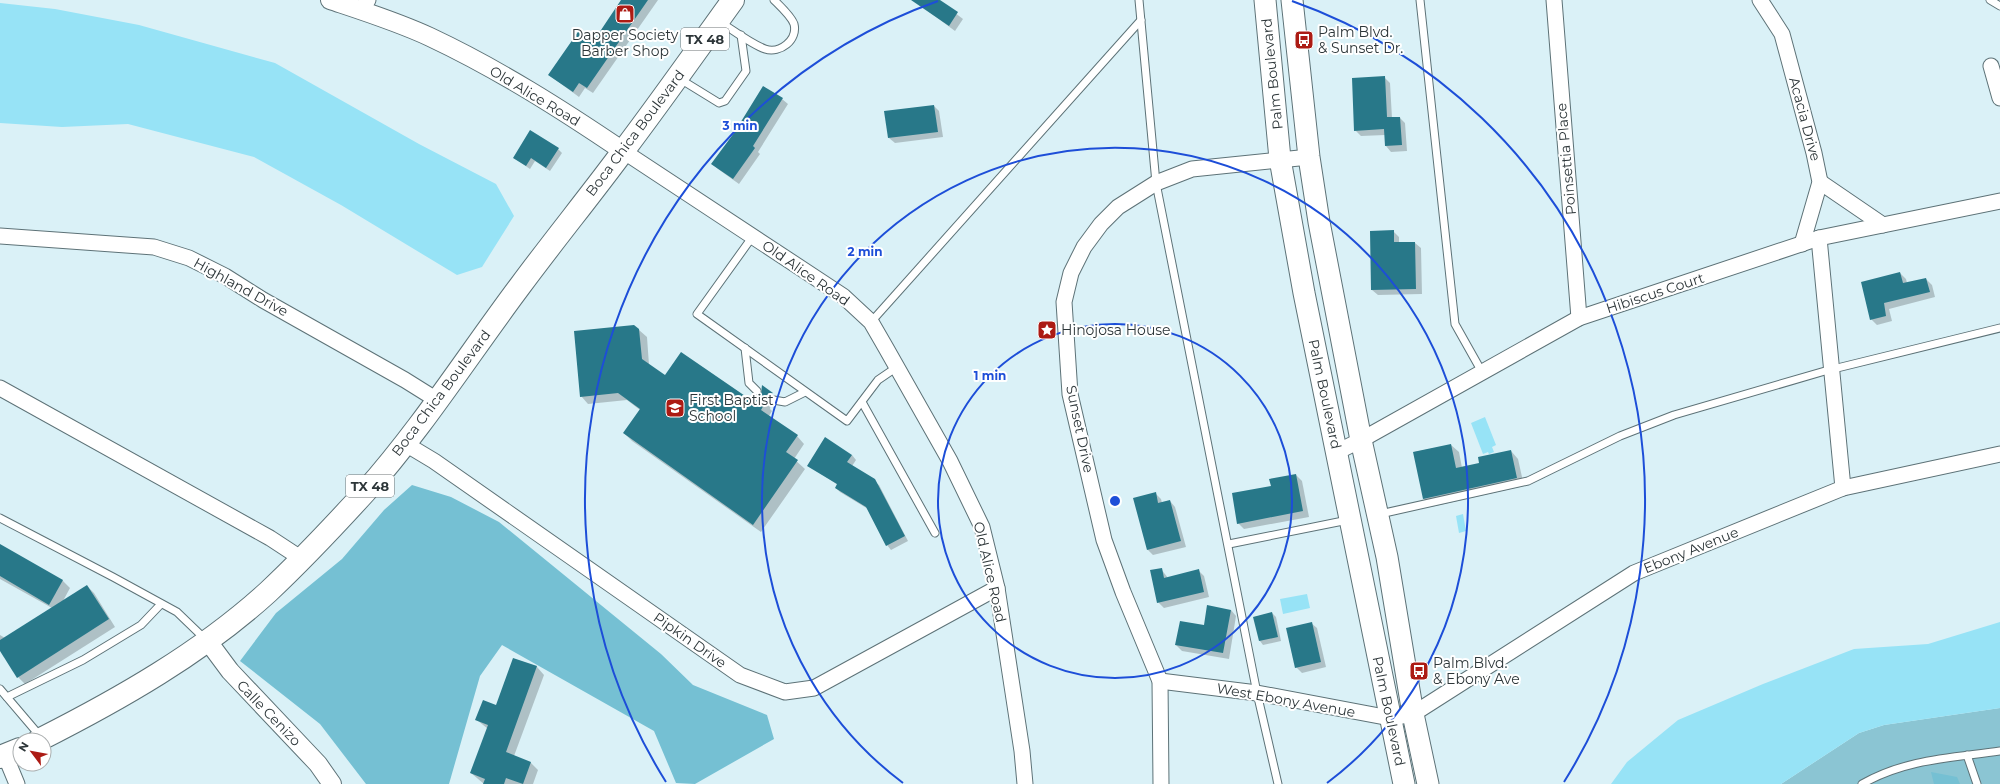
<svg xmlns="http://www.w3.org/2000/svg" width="2000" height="784" font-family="Montserrat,sans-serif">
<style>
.green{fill:#8bc5d3}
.forest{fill:#75c0d3}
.water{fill:#97e3f6}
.shadow{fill:#0003}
.building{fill:#287889}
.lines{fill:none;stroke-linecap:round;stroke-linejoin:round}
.service-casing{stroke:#5d7277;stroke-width:9}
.minor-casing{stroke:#5d7277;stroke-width:17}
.tertiary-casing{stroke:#5d7277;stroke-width:20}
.secondary-casing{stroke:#5d7277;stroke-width:23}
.primary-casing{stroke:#5d7277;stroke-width:24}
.service{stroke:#fff;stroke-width:7}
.minor{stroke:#fff;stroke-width:15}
.tertiary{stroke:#fff;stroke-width:18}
.secondary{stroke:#fff;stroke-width:21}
.primary{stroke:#fff;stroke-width:22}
.ring{fill:none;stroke:#1d4ed8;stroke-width:2}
.labels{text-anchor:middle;stroke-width:4;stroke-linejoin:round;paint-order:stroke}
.shield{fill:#fff;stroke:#6c7274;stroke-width:1}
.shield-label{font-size:13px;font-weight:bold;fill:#2d3639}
.poi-label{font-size:14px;fill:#2d3639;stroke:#fff;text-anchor:start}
.street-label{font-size:14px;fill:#2d3639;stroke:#fff}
.centre{fill:#1d4ed8;stroke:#fff;stroke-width:2}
.ring-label{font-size:12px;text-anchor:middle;font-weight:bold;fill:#1d4ed8;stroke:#fff;stroke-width:4;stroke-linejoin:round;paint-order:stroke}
</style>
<rect width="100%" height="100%" fill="#daf1f7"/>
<!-- green -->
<polygon class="green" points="2000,708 2000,784 1781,784 1859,733 1884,725"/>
<!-- forest -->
<g class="forest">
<polygon points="412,485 451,497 499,522 661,654 693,685 767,715 774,739 695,784 676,783 654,731 502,645 480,676 449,784 366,784 320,724 240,661 276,613 342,559 384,510"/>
<polygon points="1931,772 1957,777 1960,784 1934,784"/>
</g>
<!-- water -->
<g class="water">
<polygon points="0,3 55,9 139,25 275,63 419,144 496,184 514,216 482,267 457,275 341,205 254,157 128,124 62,127 0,123"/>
<polygon points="1485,417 1496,445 1492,447 1494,452 1489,454 1488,452 1483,454 1471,423"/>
<polygon points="1463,514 1466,531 1459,533 1456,516"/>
<polygon points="1307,594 1310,608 1283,614 1280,599"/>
<polygon points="2000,622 2000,708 1884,725 1859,733 1781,784 1611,784 1627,762 1678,720 1763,684 1854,649 1928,644"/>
</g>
<!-- shadow -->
<g class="shadow">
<polygon points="622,0 658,0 593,93 585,88 579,97 549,75 595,40"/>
<polygon points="913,0 938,0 963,19 955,31"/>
<polygon points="1384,77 1390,83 1392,118 1400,118 1405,123 1407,151 1391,152 1386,146 1385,135 1361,136 1355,130"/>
<polygon points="782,99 788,104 758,152 760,154 739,184 718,169 712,164"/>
<polygon points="934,106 939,111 943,137 895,143 889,138"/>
<polygon points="558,149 562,153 550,171 535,161 530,169 514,158"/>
<polygon points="1393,231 1399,237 1399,243 1415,243 1421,248 1422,294 1378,295 1372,290"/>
<polygon points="1900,273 1906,279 1907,283 1926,279 1932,285 1935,297 1889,309 1892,321 1877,325 1871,319"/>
<polygon points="639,330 647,337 649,365 665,376 751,402 762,395 762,387 779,401 771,404 770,409 772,411 769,416 797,436 804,444 794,459 805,469 761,532 632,441 624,433 640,410 627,400 588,404 581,396"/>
<polygon points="1451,445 1459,452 1462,468 1481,464 1511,451 1518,459 1524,486 1431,507 1424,499 1414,452"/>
<polygon points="852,455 856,460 852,466 879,485 908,541 891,550 887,545 868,509 840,492 836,488 838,485 808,465"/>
<polygon points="1296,475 1302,481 1309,517 1244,529 1238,523 1272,487"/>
<polygon points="1155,493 1161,499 1162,503 1170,501 1175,507 1186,547 1153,555 1148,550"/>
<polygon points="0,545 63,581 70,588 63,601 87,586 94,593 115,627 25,684 18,677 0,649 0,635 5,638 52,608 0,579"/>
<polygon points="1161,569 1168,578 1198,570 1204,576 1209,597 1164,608 1158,602"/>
<polygon points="1231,610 1236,616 1229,659 1182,651 1176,645"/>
<polygon points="1272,613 1276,617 1281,641 1263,645 1260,641 1254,617"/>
<polygon points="1311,623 1317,628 1326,667 1302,673 1296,667"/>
<polygon points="514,659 537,667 544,675 514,756 531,763 538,770 533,784 484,784 471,773 488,729 477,720 497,706"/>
</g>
<!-- building -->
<g class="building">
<polygon points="621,0 648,0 587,88 579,83 573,92 548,75 580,29 595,39"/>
<polygon points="911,0 940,0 958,12 949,26"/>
<polygon points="1385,76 1387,117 1400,117 1402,145 1385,146 1384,129 1354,131 1352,78"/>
<polygon points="763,86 783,98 753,146 755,148 733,179 711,164 734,133"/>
<polygon points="934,105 938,132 888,138 884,111"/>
<polygon points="530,130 559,148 546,168 531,158 526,166 513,158"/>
<polygon points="1394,230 1394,242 1415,242 1416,289 1371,290 1370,231"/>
<polygon points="1900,272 1903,283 1926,278 1930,292 1884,303 1886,316 1870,320 1861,282"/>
<polygon points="634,325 639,329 642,359 665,375 681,352 751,400 754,395 761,394 762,385 773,393 764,396 763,400 765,403 761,410 798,435 786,452 798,460 753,525 623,433 640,409 618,393 580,397 574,331"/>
<polygon points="825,437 852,455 847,462 875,479 905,536 886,546 866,507 835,488 837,484 807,466"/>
<polygon points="1451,444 1456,468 1479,463 1478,457 1511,450 1517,478 1423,499 1413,452"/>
<polygon points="1296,474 1303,511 1237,524 1232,493 1271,486 1269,479"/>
<polygon points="1156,492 1158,503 1170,500 1181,541 1147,550 1133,498"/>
<polygon points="0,544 63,580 49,605 0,576"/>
<polygon points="1162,568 1164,578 1199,569 1204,592 1157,603 1150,570"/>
<polygon points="87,585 109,619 17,678 0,651 0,640"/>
<polygon points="1207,605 1231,610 1223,653 1175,645 1180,621 1204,625"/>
<polygon points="1272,612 1278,637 1259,641 1253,617"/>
<polygon points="1312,622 1321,662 1295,668 1286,628"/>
<polygon points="513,658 537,666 506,752 531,762 523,784 506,778 504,784 483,784 485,779 470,773 488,725 475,720 483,700 496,705"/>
</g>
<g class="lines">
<!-- service casing -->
<g class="service-casing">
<g id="service">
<polyline points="1139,0 1156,183 1257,693 1278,784"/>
<polyline points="1420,0 1455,324 1482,372"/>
<polyline points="1990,0 2000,6"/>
<path d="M720,22C733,30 751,44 765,49C780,54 798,40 794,24C791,16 780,6 774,0"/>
<polyline points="680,79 719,103 725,101 746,71 741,35"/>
<polyline points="753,236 697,314 847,421 878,380 897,367"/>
<polyline points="871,322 1141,20"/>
<polyline points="745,348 749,383 757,391"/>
<polyline points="768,399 785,402 805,392"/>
<polyline points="862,402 935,533"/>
<polyline points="1380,514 1528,481 1620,436 1674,415 1825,371 2000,328"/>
<polyline points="0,518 113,577 177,612 205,639"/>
<polyline points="1229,544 1348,520"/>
<polyline points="0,689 40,736"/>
<polyline points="7,697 83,660 141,625 161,604"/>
<polyline points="1967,755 1977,784"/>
<path d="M1862,784C1906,759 1951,758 2000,751"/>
</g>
</g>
<!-- minor casing -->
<g class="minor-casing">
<g id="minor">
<polyline points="1554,0 1579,318"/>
<polyline points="1760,0 1782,34 1814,153 1820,182 1802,244"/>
<polyline points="361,11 368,0"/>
<polyline points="1991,66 2000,98"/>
<polyline points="623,151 843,296 871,322 886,348 950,461 982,527 997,588 1022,751 1025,784"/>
<polyline points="1820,182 1883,225"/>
<polyline points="0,236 154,247 189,258 225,276 263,300 405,380 437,400"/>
<polyline points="1819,238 1843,488"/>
<polyline points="0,388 270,538 302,559"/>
<polyline points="404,443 434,461 740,675 785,692 814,688 997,588"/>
<polyline points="1337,452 1361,440 1579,318 1819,238 2000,201"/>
<polyline points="1160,681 1257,693 1390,718 1413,714 1634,573 1843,488 2000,454"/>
<polyline points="5,755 17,784"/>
<polyline points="1161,784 1160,681 1123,592 1104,540 1070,394 1064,302 1071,273 1084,247 1101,224 1118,207 1156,183 1192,169 1309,157"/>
</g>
</g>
<!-- tertiary casing -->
<g class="tertiary-casing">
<g id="tertiary">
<path d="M330,0C363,11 398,22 430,37C498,69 561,109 623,151"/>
<polyline points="207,640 230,671 318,764 332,784"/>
</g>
</g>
<!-- secondary casing -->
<g class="secondary-casing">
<g id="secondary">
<polyline points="1265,0 1280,159 1304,293 1404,784"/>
<polyline points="1292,0 1309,157 1319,222 1361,440 1387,557 1413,714 1428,784"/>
</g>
</g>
<!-- primary casing -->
<g class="primary-casing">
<g id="primary">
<path d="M39,740C120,699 201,653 268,592C302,560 334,526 365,492C422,428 469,354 520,286C554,240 590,196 624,150C661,101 697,50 733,0"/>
<polyline points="0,757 20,749"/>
</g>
</g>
<!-- service -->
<use href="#service" class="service"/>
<!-- minor -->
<use href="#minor" class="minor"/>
<!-- tertiary -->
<use href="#tertiary" class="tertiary"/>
<!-- secondary -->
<use href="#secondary" class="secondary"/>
<!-- primary -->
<use href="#primary" class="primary"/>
</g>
<!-- distance rings -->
<g class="ring">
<circle cx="1115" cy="501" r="177"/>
<path d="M903 783A353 353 0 1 1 1327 783"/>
<path d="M666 782A530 530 0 0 1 938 1M1292 1A530 530 0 0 1 1564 782"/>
</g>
<!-- icons -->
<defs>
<g id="shop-square" transform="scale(1)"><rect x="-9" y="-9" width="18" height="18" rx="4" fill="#ac1b14" stroke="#fff"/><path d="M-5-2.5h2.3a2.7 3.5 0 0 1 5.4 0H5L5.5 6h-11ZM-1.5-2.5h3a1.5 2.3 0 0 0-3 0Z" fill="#fff"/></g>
<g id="bus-square" transform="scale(1)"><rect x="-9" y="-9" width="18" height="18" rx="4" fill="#ac1b14" stroke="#fff"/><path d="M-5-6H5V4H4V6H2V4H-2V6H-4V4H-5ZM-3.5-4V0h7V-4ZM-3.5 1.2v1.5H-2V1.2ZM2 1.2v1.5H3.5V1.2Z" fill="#fff"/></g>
<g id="sight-square" transform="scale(1)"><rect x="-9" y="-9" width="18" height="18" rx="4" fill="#ac1b14" stroke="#fff"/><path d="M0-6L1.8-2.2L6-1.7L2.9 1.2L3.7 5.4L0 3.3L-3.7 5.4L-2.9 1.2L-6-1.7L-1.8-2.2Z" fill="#fff"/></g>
<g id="school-square" transform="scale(1)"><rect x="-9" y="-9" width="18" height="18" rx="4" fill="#ac1b14" stroke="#fff"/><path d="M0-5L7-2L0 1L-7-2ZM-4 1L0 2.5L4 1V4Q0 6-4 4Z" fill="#fff"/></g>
</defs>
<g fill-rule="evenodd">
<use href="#shop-square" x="625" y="14"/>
<use href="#bus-square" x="1304" y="40"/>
<use href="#sight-square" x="1047" y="330"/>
<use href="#school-square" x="675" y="408"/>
<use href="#bus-square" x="1419" y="671"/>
</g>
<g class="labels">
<!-- shield labels -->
<g class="shield">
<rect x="681" y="28" width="48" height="22" rx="3"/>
<rect x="346" y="475" width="48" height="22" rx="3"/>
</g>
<g class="shield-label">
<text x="705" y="44">TX 48</text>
<text x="370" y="491">TX 48</text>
</g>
<!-- poi labels -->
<g class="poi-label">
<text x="1318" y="37">Palm Blvd.<tspan x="1318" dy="16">&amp; Sunset Dr.</tspan></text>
<text x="625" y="40" text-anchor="middle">Dapper Society<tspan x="625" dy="16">Barber Shop</tspan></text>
<text x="1061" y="335">Hinojosa House</text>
<text x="689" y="405">First Baptist<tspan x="689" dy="16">School</tspan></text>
<text x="1433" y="668">Palm Blvd.<tspan x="1433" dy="16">&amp; Ebony Ave</tspan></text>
</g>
<!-- street labels -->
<g class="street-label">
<text transform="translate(1272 74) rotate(-96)" y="5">Palm Boulevard</text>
<text transform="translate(535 96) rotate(31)" y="5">Old Alice Road</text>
<text transform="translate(1805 119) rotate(75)" y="5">Acacia Drive</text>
<text transform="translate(635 133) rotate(-53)" y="5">Boca Chica Boulevard</text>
<text transform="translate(1566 159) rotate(-95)" y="5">Poinsettia Place</text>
<text transform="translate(806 273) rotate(35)" y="5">Old Alice Road</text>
<text transform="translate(241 287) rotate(29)" y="5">Highland Drive</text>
<text transform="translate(1655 293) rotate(-18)" y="5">Hibiscus Court</text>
<text transform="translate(441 393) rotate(-53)" y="5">Boca Chica Boulevard</text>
<text transform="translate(1325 394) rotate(78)" y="5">Palm Boulevard</text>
<text transform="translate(1080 429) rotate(78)" y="5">Sunset Drive</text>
<text transform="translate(1691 550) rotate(-22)" y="5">Ebony Avenue</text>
<text transform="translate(990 572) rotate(77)" y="5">Old Alice Road</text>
<text transform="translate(690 640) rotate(35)" y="5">Pipkin Drive</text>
<text transform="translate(1286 700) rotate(10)" y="5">West Ebony Avenue</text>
<text transform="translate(1389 711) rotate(78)" y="5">Palm Boulevard</text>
<text transform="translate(269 713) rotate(46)" y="5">Calle Cenizo</text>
</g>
</g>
<circle cx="1115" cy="501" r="6" class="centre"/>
<g class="ring-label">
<text x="740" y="130">3 min</text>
<text x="865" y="256">2 min</text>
<text x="990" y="380">1 min</text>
</g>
<!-- north arrow -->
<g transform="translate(32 752) rotate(302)"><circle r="19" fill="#ffffff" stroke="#abafb0"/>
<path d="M0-3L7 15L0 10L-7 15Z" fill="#ac1b14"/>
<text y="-6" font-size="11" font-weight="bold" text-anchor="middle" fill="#2d3639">N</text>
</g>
</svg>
